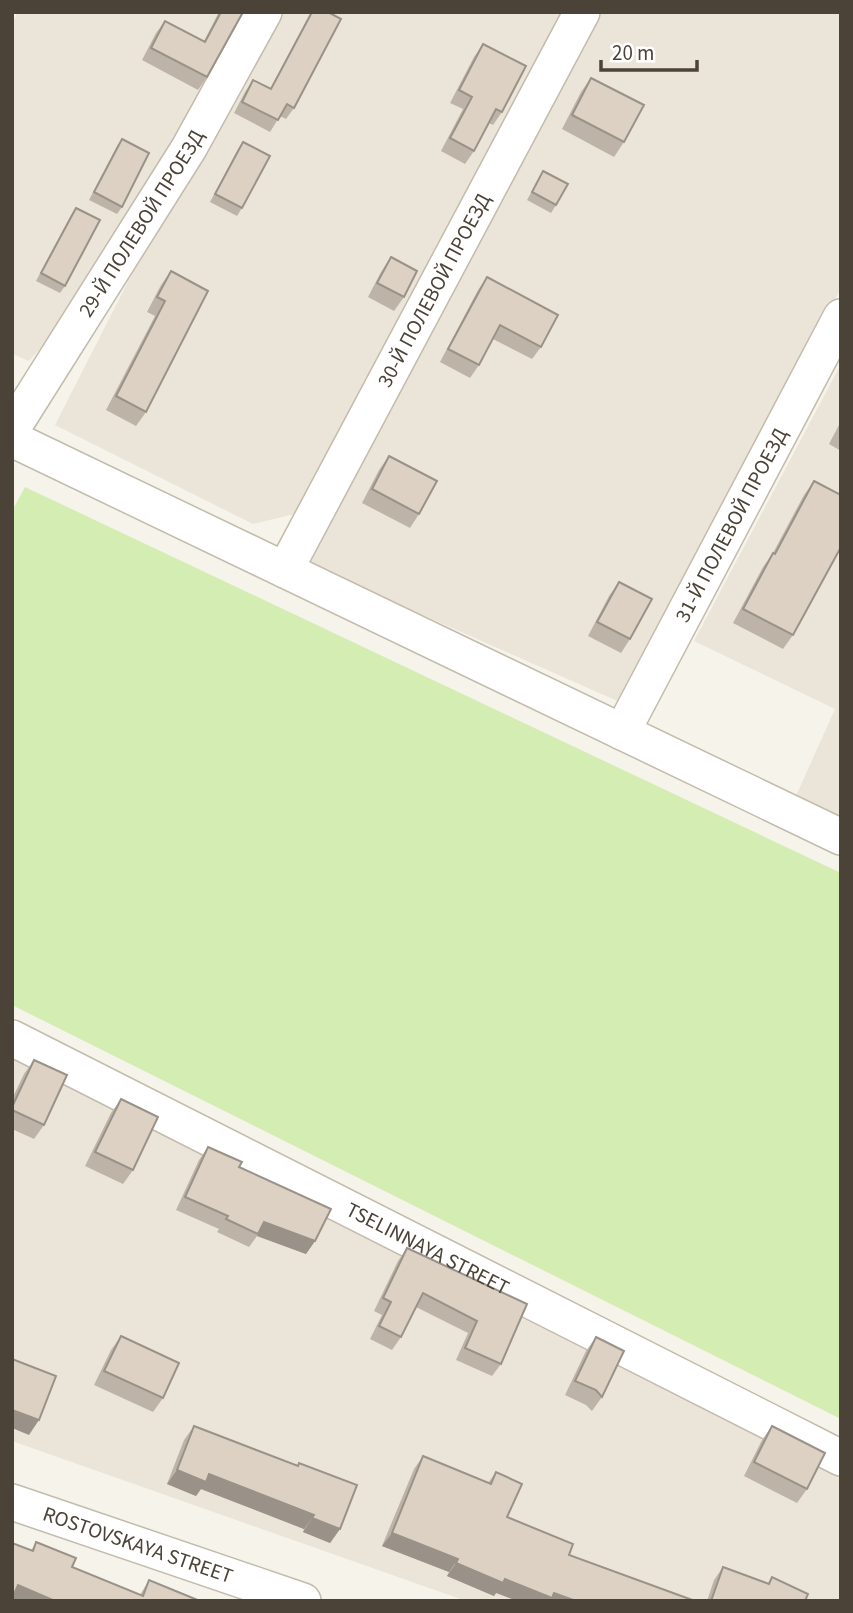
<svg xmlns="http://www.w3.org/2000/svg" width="853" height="1613" font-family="'Source Sans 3',sans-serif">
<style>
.residential{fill:#ebe5d9}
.green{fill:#d3edb2}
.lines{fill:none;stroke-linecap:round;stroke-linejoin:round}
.minor-casing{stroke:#c3bbac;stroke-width:38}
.minor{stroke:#fff;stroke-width:35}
.wall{fill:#bdb4a7}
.shaded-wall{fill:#9a9288}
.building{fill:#dcd1c2;stroke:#9a9288;stroke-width:2}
.labels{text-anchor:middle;stroke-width:5;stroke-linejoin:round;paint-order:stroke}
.street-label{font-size:21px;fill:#4b4338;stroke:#fff}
</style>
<rect width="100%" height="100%" fill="#f6f3eb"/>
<!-- residential -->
<g class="residential">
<polygon points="18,12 250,12 198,109 58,328 29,361 12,354 12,23"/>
<polygon points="282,12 570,12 295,514 253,524 55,425 167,205"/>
<polygon points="597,12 841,12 841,288 622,703 305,563"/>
<polygon points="841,364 841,854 782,827 835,709 694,641"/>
<polygon points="12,1058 841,1462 841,1601 466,1601 12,1441"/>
</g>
<!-- green -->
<polygon class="green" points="25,487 841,873 841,1419 12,1005 12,511"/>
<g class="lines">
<!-- minor casing -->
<g class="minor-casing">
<g id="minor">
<path id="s1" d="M12,429L189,148L264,12"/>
<polyline points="12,439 841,837"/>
<path id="s2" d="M285,570L582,12"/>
<path id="s3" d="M622,732L841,317"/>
<path id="s4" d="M12,1038L841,1458"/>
<path id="s5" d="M12,1502L303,1601"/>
</g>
</g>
<!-- minor -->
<use href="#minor" class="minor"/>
</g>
<!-- wall -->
<g class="wall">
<polygon points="219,12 243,12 207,77 198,90 142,60 156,33 165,21 204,41"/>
<polygon points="311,12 328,12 294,108 286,119 280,116 270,132 234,113 245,92 253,80 270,89"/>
<polygon points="483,44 502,112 493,125 489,123 474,151 465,164 441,151 463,109 450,103 474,57"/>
<polygon points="591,78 624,142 614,157 562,129 581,92"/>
<polygon points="122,139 122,207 117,214 89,200 117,146"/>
<polygon points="243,142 242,208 237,216 210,202 238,149"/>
<polygon points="543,171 556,205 551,213 527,200"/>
<polygon points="76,208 65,286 60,293 36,281 71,215"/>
<polygon points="391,257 404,297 394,311 368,297 381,272"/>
<polygon points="171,271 146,412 136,426 106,410 155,316 147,312 161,285"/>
<polygon points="487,277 541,347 532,359 493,339 479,365 470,378 440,362 478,290"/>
<polygon points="841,421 841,451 829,444"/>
<polygon points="389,456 419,514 410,528 362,503 379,470"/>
<polygon points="814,481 793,635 783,649 733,623 763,567 773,553 804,495"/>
<polygon points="619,582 630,639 621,653 588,636 609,596"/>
<polygon points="34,1060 44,1125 34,1139 12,1129 12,1099 24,1074"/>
<polygon points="121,1099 133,1170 123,1184 85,1166 111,1113"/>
<polygon points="208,1147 239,1167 315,1241 306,1254 257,1236 249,1247 217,1232 219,1229 176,1210 199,1160"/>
<polygon points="407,1248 527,1304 501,1364 492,1376 456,1360 468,1333 416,1307 401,1337 392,1350 370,1339 382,1315 374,1311 398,1261"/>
<polygon points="121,1336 163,1398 153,1412 94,1385 111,1350"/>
<polygon points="596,1337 602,1397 592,1411 586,1405 565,1395 586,1351"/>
<polygon points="194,1426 297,1466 299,1463 340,1529 330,1543 303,1532 304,1529 201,1489 196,1496 167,1484 184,1440"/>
<polygon points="772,1426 807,1489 797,1503 744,1476 762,1440"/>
<polygon points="423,1456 488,1483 496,1472 507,1517 496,1593 494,1596 447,1576 449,1572 382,1546 414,1469"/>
<polygon points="36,1542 72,1567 140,1595 149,1580 200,1601 15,1601 12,1599 31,1551"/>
<polygon points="723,1567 768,1583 772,1577 805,1601 707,1601 714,1580"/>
</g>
<!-- shaded-wall -->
<g class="shaded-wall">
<polygon points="264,1222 315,1241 306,1254 257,1236"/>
<polygon points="12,1410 39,1420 29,1435 12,1428"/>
<polygon points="177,1470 209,1474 314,1515 304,1529 201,1489 196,1496 167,1484"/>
<polygon points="312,1518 340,1529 330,1543 303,1532"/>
<polygon points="392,1533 458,1559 449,1572 382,1546"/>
<polygon points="456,1563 505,1579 554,1593 576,1601 517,1601 496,1593 494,1596 447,1576"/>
<polygon points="18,1585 55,1601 15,1601 12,1599"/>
</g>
<!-- building -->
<g class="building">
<polygon points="221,12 243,12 207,77 151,48 165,21 205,42"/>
<polygon points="312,12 328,12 341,19 294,108 287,104 278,120 242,102 253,80 271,89"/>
<polygon points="483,44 526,66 502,112 496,109 474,151 450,138 472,97 459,90"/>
<polygon points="591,78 644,105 624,142 572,115"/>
<polygon points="122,139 149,153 122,207 94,192"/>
<polygon points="243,142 270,156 242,208 215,194"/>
<polygon points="543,171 568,184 556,205 532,192"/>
<polygon points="76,208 100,220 65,286 41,273"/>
<polygon points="391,257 417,271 404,297 377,283"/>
<polygon points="171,271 208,291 146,412 116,396 165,301 157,297"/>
<polygon points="487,277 558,315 541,347 500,325 479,365 448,349"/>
<polygon points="389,456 437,481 419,514 372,489"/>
<polygon points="814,481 841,495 841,547 793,635 743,609 773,553 775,554"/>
<polygon points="619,582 652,599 630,639 597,622"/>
<polygon points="34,1060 67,1075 44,1125 12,1110 12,1107"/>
<polygon points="121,1099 158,1117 133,1170 95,1152"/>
<polygon points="208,1147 242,1162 239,1167 331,1209 315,1241 264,1222 258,1234 226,1219 228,1216 185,1197"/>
<polygon points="407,1248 527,1304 501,1364 465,1348 477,1321 423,1293 401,1337 379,1326 391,1302 383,1298"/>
<polygon points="121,1336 179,1363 163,1398 104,1371"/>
<polygon points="596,1337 624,1351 602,1397 596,1390 575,1381"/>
<polygon points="12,1359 56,1376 39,1420 12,1410"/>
<polygon points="194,1426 298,1466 299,1463 357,1485 340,1529 312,1518 314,1515 209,1474 206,1482 177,1470"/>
<polygon points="772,1426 825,1453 807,1489 754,1462"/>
<polygon points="423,1456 491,1484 496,1472 522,1484 507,1517 573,1544 569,1555 695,1601 576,1601 554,1593 552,1598 505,1579 503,1583 456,1563 458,1559 392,1533"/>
<polygon points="36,1542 76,1558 72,1567 143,1596 149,1580 200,1601 55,1601 18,1585 12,1599 12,1543 33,1551"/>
<polygon points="723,1567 769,1584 772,1577 808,1594 805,1601 711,1601"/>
</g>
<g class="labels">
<!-- street labels -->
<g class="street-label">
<text dy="7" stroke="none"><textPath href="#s1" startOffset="243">29-Й ПОЛЕВОЙ ПРОЕЗД</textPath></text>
<text dy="7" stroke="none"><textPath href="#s2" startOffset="317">30-Й ПОЛЕВОЙ ПРОЕЗД</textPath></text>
<text dy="7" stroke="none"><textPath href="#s3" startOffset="234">31-Й ПОЛЕВОЙ ПРОЕЗД</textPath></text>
<text dy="7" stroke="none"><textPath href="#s4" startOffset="466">TSELINNAYA STREET</textPath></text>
<text dy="7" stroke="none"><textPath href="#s5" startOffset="133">ROSTOVSKAYA STREET</textPath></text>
</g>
</g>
<!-- border -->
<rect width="853" height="1613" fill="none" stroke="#4b4338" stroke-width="28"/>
<!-- scale -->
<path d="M601 60v10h96v-10" fill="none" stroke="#4b4338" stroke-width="3.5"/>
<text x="612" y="60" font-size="21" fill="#4b4338" stroke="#ffffff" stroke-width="5" paint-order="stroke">20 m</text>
</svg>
